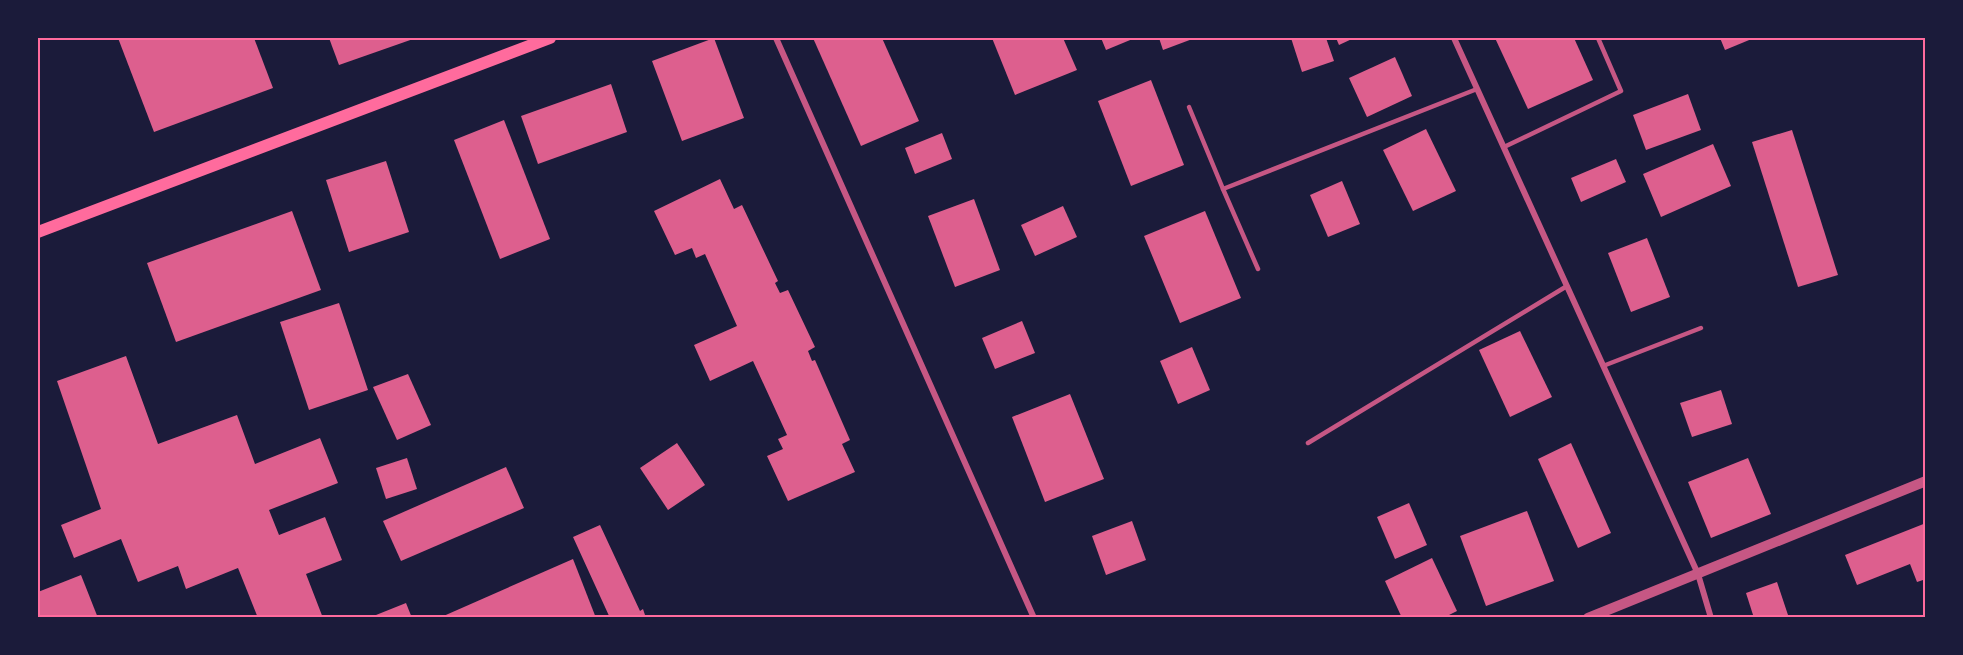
<svg xmlns="http://www.w3.org/2000/svg" width="1963" height="655" font-family="Ubuntu,sans-serif">
<style>
.building{fill:#dd5f8e}
.lines{fill:none;stroke-linecap:round;stroke-linejoin:round}
.service{stroke:#c65784;stroke-width:4.5}
.minor{stroke:#c65784;stroke-width:6}
.tertiary{stroke:#c65784;stroke-width:10}
.secondary{stroke:#ff6b9d;stroke-width:12}
.neatline{fill:none;stroke:#ff6b9d;stroke-width:2}
</style>
<rect width="100%" height="100%" fill="#1b1b3a"/>
<!-- building -->
<g class="building">
<polygon points="118,38 254,38 273,88 154,132"/>
<polygon points="329,38 416,38 339,65"/>
<polygon points="714,38 744,118 682,141 652,61"/>
<polygon points="813,38 882,38 919,121 861,146"/>
<polygon points="992,38 1063,38 1077,70 1015,95"/>
<polygon points="1101,38 1135,38 1106,50"/>
<polygon points="1159,38 1195,38 1163,50"/>
<polygon points="1291,38 1326,38 1334,61 1302,72"/>
<polygon points="1336,38 1354,38 1339,45"/>
<polygon points="1495,38 1574,38 1593,80 1528,109"/>
<polygon points="1720,38 1754,38 1725,50"/>
<polygon points="1395,57 1412,96 1367,117 1349,78"/>
<polygon points="1151,80 1184,165 1131,186 1098,101"/>
<polygon points="611,84 627,132 538,164 521,116"/>
<polygon points="1688,94 1701,130 1646,150 1633,115"/>
<polygon points="504,120 550,239 500,259 454,140"/>
<polygon points="1426,129 1456,191 1413,211 1383,150"/>
<polygon points="1792,130 1838,275 1798,287 1752,142"/>
<polygon points="942,133 952,159 915,174 905,148"/>
<polygon points="1713,144 1731,186 1661,217 1643,174"/>
<polygon points="1616,159 1626,182 1581,202 1571,178"/>
<polygon points="386,161 409,232 349,252 326,180"/>
<polygon points="720,179 734,209 742,205 778,281 775,283 780,293 788,290 815,347 808,351 812,361 815,360 850,440 842,444 855,472 788,501 767,456 783,449 778,439 787,435 753,361 710,381 694,345 737,326 705,254 696,258 692,248 675,255 654,211"/>
<polygon points="1342,181 1360,224 1328,237 1310,195"/>
<polygon points="974,199 1000,270 955,287 928,216"/>
<polygon points="1063,206 1077,237 1035,256 1021,225"/>
<polygon points="292,211 321,290 176,342 147,263"/>
<polygon points="1205,211 1241,298 1180,323 1144,236"/>
<polygon points="1647,238 1670,297 1631,312 1608,253"/>
<polygon points="339,303 368,390 309,410 280,322"/>
<polygon points="1022,321 1035,353 995,369 982,338"/>
<polygon points="1520,331 1552,397 1510,417 1479,350"/>
<polygon points="1192,347 1210,390 1178,404 1160,361"/>
<polygon points="126,356 158,444 237,415 255,464 320,438 338,483 269,510 279,535 325,517 342,560 306,574 323,618 258,618 238,568 186,589 178,566 138,582 121,539 74,558 61,525 101,509 57,381"/>
<polygon points="408,374 431,425 397,440 373,387"/>
<polygon points="1721,390 1732,424 1692,437 1680,403"/>
<polygon points="1070,394 1104,479 1045,502 1012,417"/>
<polygon points="677,443 705,485 668,510 640,468"/>
<polygon points="1571,443 1611,533 1578,548 1538,459"/>
<polygon points="407,458 417,489 386,499 376,468"/>
<polygon points="1748,458 1771,514 1711,538 1688,482"/>
<polygon points="506,467 524,508 401,561 383,521"/>
<polygon points="1409,503 1427,545 1395,559 1377,517"/>
<polygon points="1527,511 1554,581 1486,606 1460,536"/>
<polygon points="1132,521 1146,560 1106,575 1092,536"/>
<polygon points="1926,523 1926,579 1917,582 1910,564 1857,585 1845,555"/>
<polygon points="600,525 640,611 643,609 646,618 610,618 573,537"/>
<polygon points="1432,558 1457,611 1443,618 1402,618 1385,581"/>
<polygon points="573,559 596,618 439,618"/>
<polygon points="81,575 98,618 38,618 38,592"/>
<polygon points="1777,582 1789,618 1754,618 1746,593"/>
<polygon points="406,603 412,618 371,618 371,617"/>
</g>
<g class="lines">
<!-- service -->
<g class="service">
<polyline points="1189,107 1223,189"/>
<polyline points="1504,147 1621,91 1598,38"/>
<polyline points="1258,269 1223,189 1477,89"/>
<polyline points="1603,366 1701,328"/>
<polyline points="1308,443 1567,286"/>
</g>
<!-- minor -->
<g class="minor">
<polyline points="776,38 1034,618"/>
<polyline points="1454,38 1698,574 1711,618"/>
</g>
<!-- tertiary -->
<polyline class="tertiary" points="1588,618 1926,481"/>
<!-- secondary -->
<polyline class="secondary" points="38,232 550,38"/>
</g>
<!-- border -->
<rect width="1963" height="655" fill="none" stroke="#1b1b3a" stroke-width="78"/>
<rect x="39" y="39" width="1885" height="577" class="neatline"/>
</svg>
